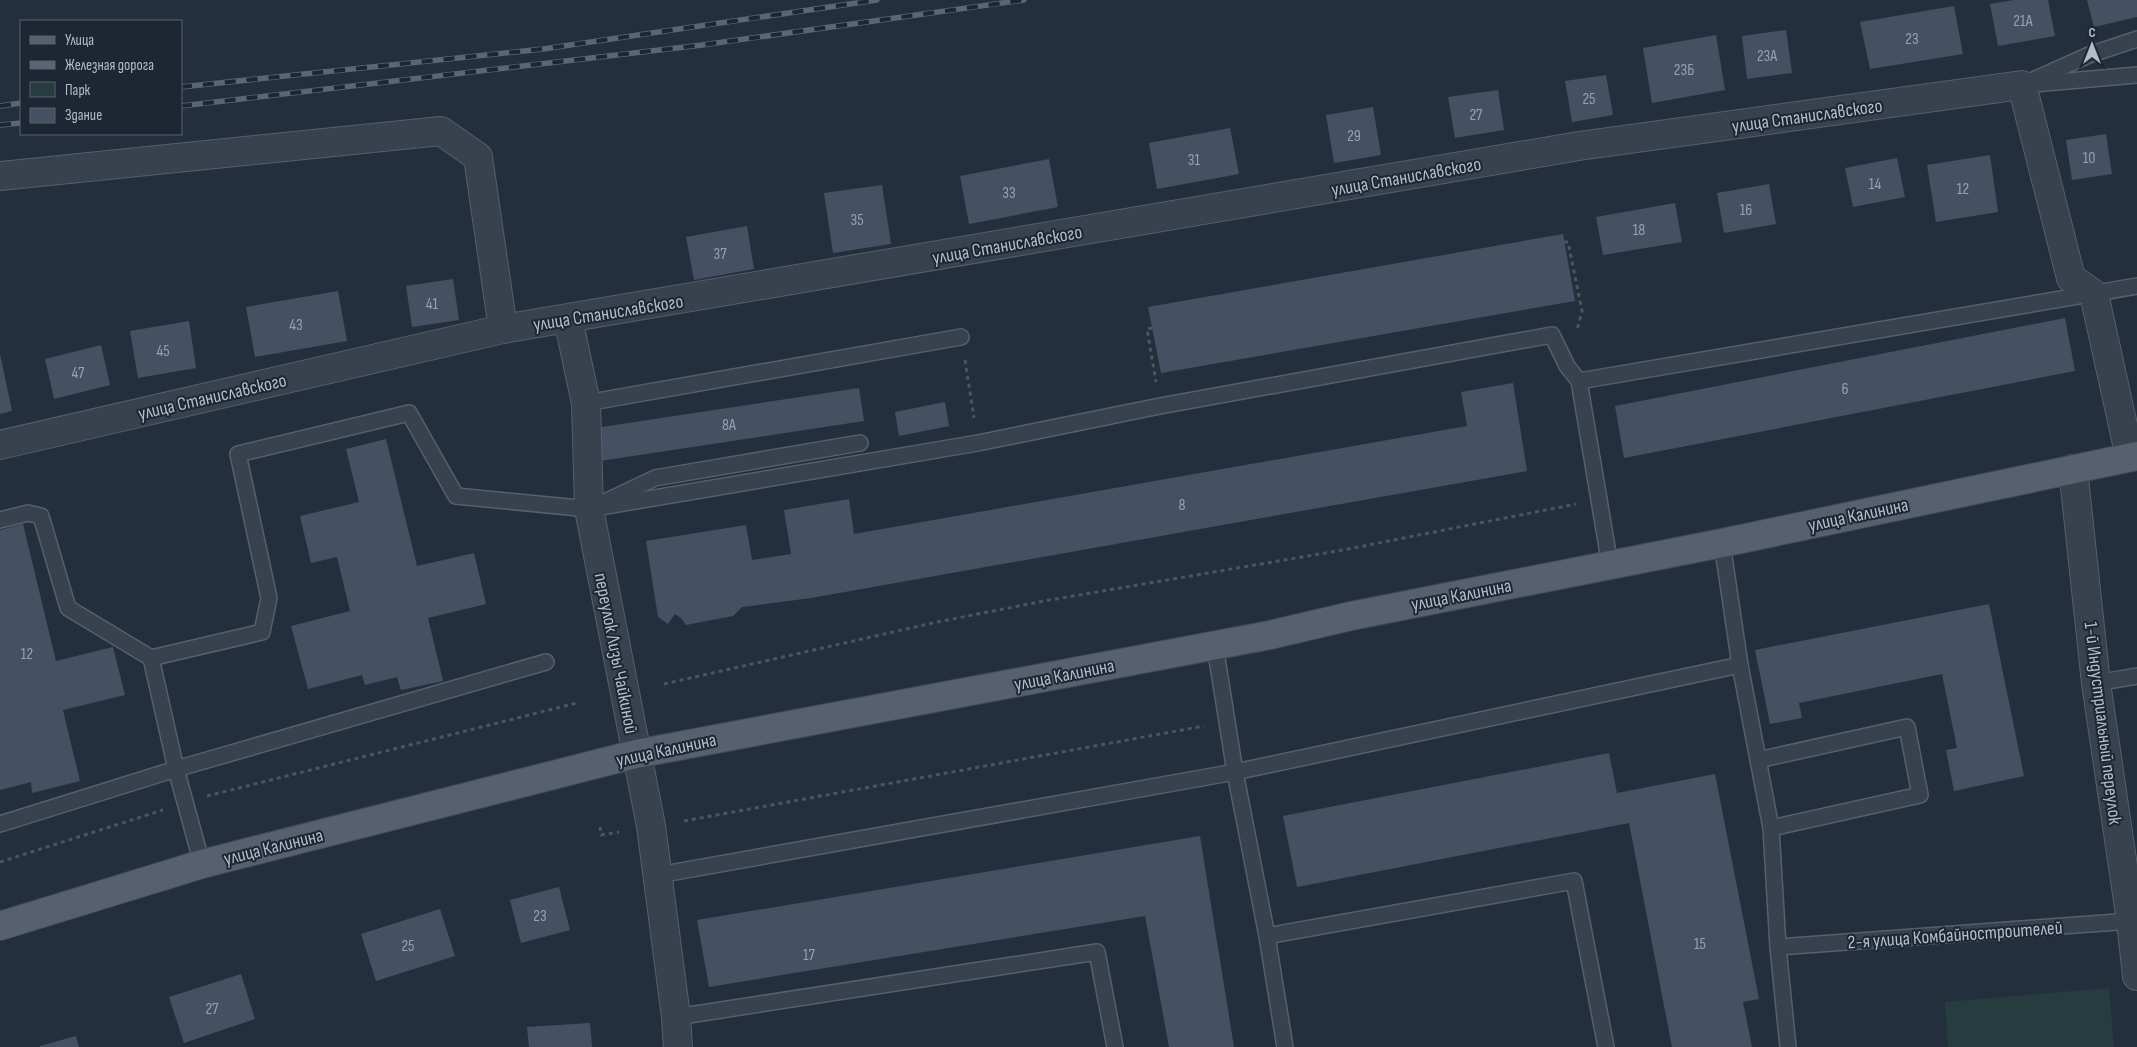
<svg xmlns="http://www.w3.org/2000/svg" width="2137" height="1047" font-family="'Sofia Sans Condensed',sans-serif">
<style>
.green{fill:#263c3f}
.building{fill:#455162}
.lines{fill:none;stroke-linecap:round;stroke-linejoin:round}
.lane-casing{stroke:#565f6c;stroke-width:18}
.street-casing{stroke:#565f6c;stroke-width:30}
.primary-casing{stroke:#414a57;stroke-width:30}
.path{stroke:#44595c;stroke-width:3;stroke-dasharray:4 4;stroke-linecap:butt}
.lane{stroke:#38414e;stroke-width:15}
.street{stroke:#38414e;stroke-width:28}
.primary{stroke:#56606e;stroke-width:28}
.rail-casing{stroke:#5a6575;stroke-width:5.5}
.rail{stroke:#1d2633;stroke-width:4;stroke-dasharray:11;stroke-linecap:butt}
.labels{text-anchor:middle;stroke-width:4;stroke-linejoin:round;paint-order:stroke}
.number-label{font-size:16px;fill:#98a1af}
.street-label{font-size:19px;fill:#b4bcc9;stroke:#1d2633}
</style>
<rect width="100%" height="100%" fill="#242f3e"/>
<!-- green -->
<polygon class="green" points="2109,988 2114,1047 1948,1047 1945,1002"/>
<!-- building -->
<g class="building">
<polygon points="2014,0 2048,0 2055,36 1998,46 1990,4"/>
<polygon points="2087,0 2137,0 2137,17 2094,27"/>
<polygon points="1954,6 1963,54 1870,69 1860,22"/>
<polygon points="1786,30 1792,73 1747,79 1742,36"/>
<polygon points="1716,35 1725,90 1652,103 1643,48"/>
<polygon points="1606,75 1613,115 1572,122 1565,81"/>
<polygon points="1498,90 1504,130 1455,138 1448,97"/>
<polygon points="1373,107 1381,155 1334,163 1326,115"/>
<polygon points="1230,128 1239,174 1157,189 1149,143"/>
<polygon points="2106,134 2112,174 2072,180 2066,140"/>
<polygon points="1990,155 1998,212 1936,222 1927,165"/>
<polygon points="1897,158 1905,197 1853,207 1845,168"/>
<polygon points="1049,159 1058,207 969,224 960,176"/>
<polygon points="1769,184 1776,224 1724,233 1717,193"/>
<polygon points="882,185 891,244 833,253 824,193"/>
<polygon points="1675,203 1682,242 1603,255 1596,217"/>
<polygon points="747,226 754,269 694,280 686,237"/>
<polygon points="1563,234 1575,301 1161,373 1148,307"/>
<polygon points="453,279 459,320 412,327 406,286"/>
<polygon points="338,291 347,341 255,357 246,307"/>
<polygon points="2065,318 2075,371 1624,458 1615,406"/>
<polygon points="189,321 196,368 138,378 130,331"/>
<polygon points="101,345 110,385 54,399 45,359"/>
<polygon points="0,354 12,411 0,414"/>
<polygon points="1513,383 1527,471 811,598 742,607 733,616 686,625 681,618 675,614 668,624 658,617 646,541 746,525 752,560 791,554 784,510 849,499 854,534 1467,426 1461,392"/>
<polygon points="859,388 864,421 600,461 595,428"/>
<polygon points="945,402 949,426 899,436 895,412"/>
<polygon points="386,439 417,566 474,553 486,604 428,618 443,681 401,690 397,677 365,685 362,675 308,689 291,626 350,611 337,557 311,563 300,516 359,502 346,449"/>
<polygon points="23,524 56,661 113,647 125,695 63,710 80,781 32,793 31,782 0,790 0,530"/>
<polygon points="1989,604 2024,776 1954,791 1946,750 1957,748 1942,674 1799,703 1802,718 1770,724 1755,650"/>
<polygon points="1609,753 1617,793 1715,774 1759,999 1743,1002 1752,1047 1672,1047 1629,823 1297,887 1283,816"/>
<polygon points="1200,836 1234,1047 1169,1047 1145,916 709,987 697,920"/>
<polygon points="559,887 570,930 521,943 510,900"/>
<polygon points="440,909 455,956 376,981 361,934"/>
<polygon points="241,974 255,1019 184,1043 169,997"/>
<polygon points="590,1023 592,1047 529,1047 527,1027"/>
<polygon points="76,1036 79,1047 40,1047 40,1046"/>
</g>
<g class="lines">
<!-- lane casing -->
<g class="lane-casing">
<g id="lane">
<polyline points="2034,84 2137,75"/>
<polyline points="2022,85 2089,55 2137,39"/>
<polyline points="1579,381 1610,565"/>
<polyline points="586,403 961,337"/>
<polyline points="607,501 655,478 860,443"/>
<polyline points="0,520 28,513 41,516 68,608 151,658"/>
<polyline points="1722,543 1740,665 1771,828 1778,947 1788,1047"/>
<polyline points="1215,646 1235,772 1267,936 1285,1047"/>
<polyline points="2096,683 2137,676"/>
<polyline points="1758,760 1907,727 1920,795 1771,828"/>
<polyline points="0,824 176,769 546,662"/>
<polyline points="202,864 176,769 151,658 262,632 269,598 238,454 409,413 456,496 589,509 978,443 1160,406 1552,335 1567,366 1579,381 2137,286"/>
<polyline points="658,875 1235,772 1740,665"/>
<polyline points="1267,936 1574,881 1606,1047"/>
<polyline points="1778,947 2131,921"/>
<polyline points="676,1017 1097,952 1115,1047"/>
</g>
</g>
<!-- street casing -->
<g class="street-casing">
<g id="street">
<polyline points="0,176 441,131 478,157 503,329"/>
<polyline points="568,319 586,403 589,509 651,826 676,1017 678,1047"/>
<polyline points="0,445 503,329 1579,146 2022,85 2071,278 2094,294 2130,457"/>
<polyline points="2073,469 2096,683 2131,921 2137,976"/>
</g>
</g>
<!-- primary casing -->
<g class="primary-casing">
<polyline id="primary" points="0,926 202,864 636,754 1270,635 1351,616 1722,543 2137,456"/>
</g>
<!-- path -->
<g class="path">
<polyline points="1564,242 1568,242 1582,311 1577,330"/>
<polyline points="1152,328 1147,329 1156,382"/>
<polyline points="965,360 974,418"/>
<polyline points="664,684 937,622 1044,601 1343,550 1576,504"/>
<polyline points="207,796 577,703"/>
<polyline points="684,821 1204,726"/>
<polyline points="600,827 601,835 619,832"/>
<polyline points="0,862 163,810"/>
</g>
<!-- lane -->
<use href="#lane" class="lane"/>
<!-- street -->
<use href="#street" class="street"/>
<!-- primary -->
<use href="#primary" class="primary"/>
<!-- rail casing -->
<g class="rail-casing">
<g id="rail">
<polyline points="181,87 543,49 877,0"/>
<polyline points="0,106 21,103"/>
<polyline points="181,106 702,45 1024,0"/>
<polyline points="0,125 21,123"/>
</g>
</g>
<!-- rail -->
<use href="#rail" class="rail"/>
</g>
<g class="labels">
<!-- number labels -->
<g class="number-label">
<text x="2023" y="26">21А</text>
<text x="1912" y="44">23</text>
<text x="1767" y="61">23А</text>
<text x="1684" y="75">23Б</text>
<text x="1589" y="104">25</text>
<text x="1476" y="120">27</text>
<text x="1354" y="141">29</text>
<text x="2089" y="163">10</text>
<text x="1194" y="165">31</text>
<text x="1875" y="189">14</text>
<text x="1963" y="194">12</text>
<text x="1009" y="198">33</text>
<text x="1746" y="215">16</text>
<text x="857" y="225">35</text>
<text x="1639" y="235">18</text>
<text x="720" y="259">37</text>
<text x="432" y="309">41</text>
<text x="296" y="330">43</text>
<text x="163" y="356">45</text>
<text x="78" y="378">47</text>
<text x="1845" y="394">6</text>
<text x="729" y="430">8А</text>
<text x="1182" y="510">8</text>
<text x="27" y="659">12</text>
<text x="540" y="921">23</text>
<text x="1700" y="949">15</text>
<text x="408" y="951">25</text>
<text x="809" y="960">17</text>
<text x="212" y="1014">27</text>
</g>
<!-- street labels -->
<g class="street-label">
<text transform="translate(1807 115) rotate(-8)" y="7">улица Станиславского</text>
<text transform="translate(1406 176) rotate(-10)" y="7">улица Станиславского</text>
<text transform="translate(1007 244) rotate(-10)" y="7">улица Станиславского</text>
<text transform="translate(608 312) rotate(-9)" y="7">улица Станиславского</text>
<text transform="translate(212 396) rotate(-13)" y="7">улица Станиславского</text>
<text transform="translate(1858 514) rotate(-12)" y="7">улица Калинина</text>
<text transform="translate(1461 594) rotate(-11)" y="7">улица Калинина</text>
<text transform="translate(617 653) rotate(79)" y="7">переулок Лизы Чайкиной</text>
<text transform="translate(1064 674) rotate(-11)" y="7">улица Калинина</text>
<text transform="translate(2104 723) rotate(83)" y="7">1-й Индустриальный переулок</text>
<text transform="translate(666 749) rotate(-12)" y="7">улица Калинина</text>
<text transform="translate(273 846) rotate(-14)" y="7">улица Калинина</text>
<text transform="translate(1955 934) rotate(-4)" y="7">2-я улица Комбайностроителей</text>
</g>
</g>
<!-- legend -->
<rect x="20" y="20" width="162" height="115" fill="#1d2633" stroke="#59626f"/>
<rect x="30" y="36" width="25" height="8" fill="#56606e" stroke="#59626f"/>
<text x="65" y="45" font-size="15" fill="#b4bcc9">Улица</text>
<rect x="30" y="61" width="25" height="8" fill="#5a6575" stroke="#59626f"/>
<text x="65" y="70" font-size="15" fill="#b4bcc9">Железная дорога</text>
<rect x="30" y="82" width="25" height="15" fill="#263c3f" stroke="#59626f"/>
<text x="65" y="95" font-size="15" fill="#b4bcc9">Парк</text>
<rect x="30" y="108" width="25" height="15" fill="#455162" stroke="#59626f"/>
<text x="65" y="120" font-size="15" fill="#b4bcc9">Здание</text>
<!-- north arrow -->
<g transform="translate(2092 45)" stroke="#1d2633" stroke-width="4" paint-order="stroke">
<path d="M0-4L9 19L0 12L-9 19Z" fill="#b4bcc9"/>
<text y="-8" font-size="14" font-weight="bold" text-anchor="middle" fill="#b4bcc9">С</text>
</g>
</svg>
